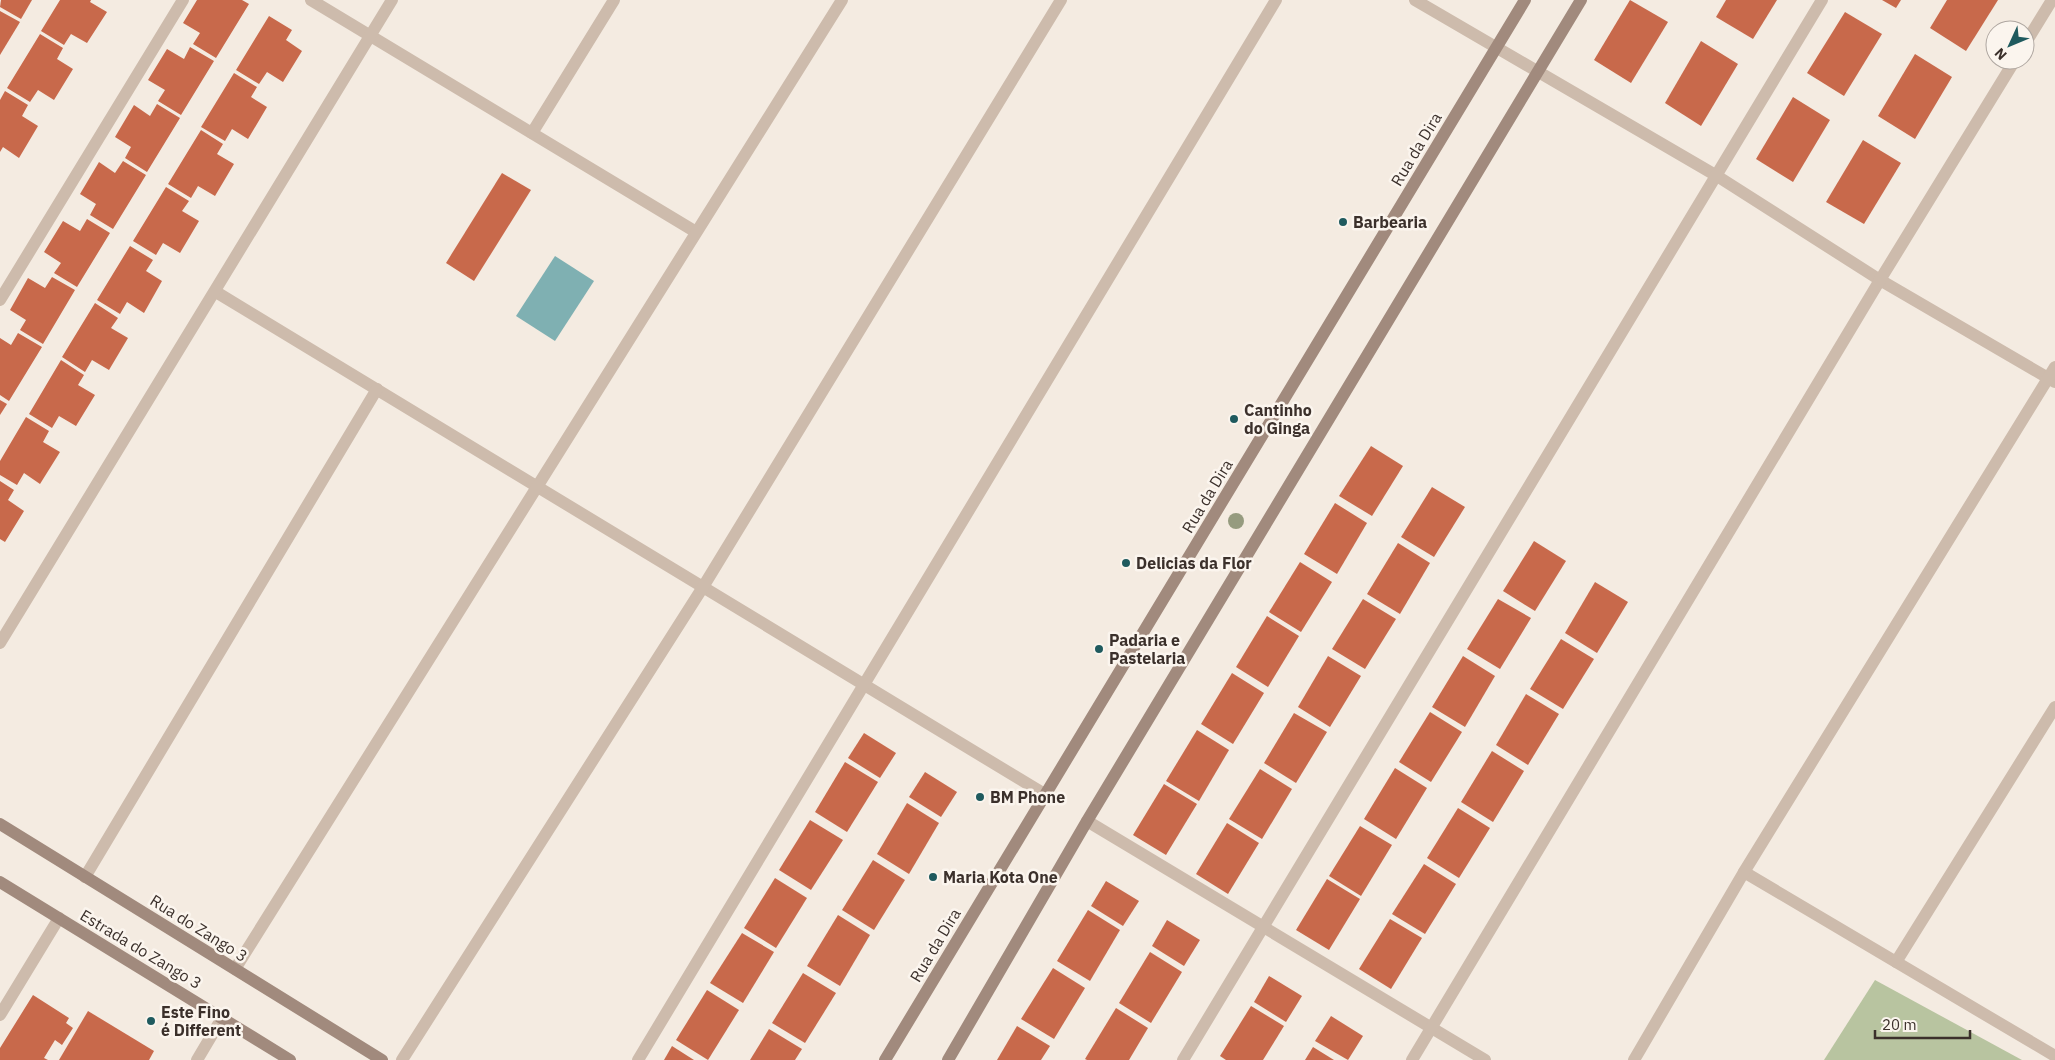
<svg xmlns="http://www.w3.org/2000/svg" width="2055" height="1060" font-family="'IBM Plex Sans',sans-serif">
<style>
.green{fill:#b8c4a0}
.water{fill:#7fb0b2}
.building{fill:#c8694b}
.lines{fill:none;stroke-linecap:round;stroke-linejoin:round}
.street{stroke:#cdbbac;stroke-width:12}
.secondary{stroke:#a18a7d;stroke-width:12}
.tree{fill:#969b7f}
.poi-dot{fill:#1f5a5e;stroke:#fbf5ee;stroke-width:2}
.labels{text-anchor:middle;stroke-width:5;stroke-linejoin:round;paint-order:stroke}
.street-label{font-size:16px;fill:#3b302b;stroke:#fbf5ee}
.poi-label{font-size:16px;font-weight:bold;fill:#3b302b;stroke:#fbf5ee;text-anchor:start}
</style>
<rect width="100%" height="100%" fill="#f4ebe1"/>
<!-- green -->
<polygon class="green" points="1875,980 2022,1060 1824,1060"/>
<!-- water -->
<polygon class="water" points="555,256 594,281 555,341 516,316"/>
<!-- building -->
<g class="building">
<polygon points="1,0 32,0 21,19 0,7"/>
<polygon points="60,0 91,0 90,2 107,12 87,43 71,34 64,45 41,31"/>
<polygon points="197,0 242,0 249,4 216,58 193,44 200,33 183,23"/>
<polygon points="1630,0 1668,22 1631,83 1594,60"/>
<polygon points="1726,0 1777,0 1753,39 1716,17"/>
<polygon points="1882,0 1901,0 1896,8"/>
<polygon points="1947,0 1998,0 1966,51 1930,28"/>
<polygon points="0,11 20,22 0,55"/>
<polygon points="1845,12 1882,34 1844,96 1807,73"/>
<polygon points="269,16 292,30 286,40 302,51 283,82 267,72 259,84 236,70"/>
<polygon points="40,34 63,48 57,59 73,69 54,100 38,90 30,102 7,88"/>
<polygon points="1701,41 1738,64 1701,126 1665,103"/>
<polygon points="190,47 214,61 181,115 158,101 165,90 148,80 167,49 184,59"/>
<polygon points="1915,54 1952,77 1915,139 1878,116"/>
<polygon points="234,73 257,87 251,97 267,107 248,139 232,129 225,141 201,127"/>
<polygon points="5,91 28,105 22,116 38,126 19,158 3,147 0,152 0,100"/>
<polygon points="1793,97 1830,120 1793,182 1756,159"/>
<polygon points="157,104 180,118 147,172 125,158 131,147 115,137 134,105 150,116"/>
<polygon points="201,130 223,144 217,154 234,164 215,196 198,186 191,198 168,184"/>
<polygon points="1863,140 1901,163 1864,224 1826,202"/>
<polygon points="123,161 146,175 113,229 90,215 96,204 80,194 99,162 115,173"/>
<polygon points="502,173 531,190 474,281 446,263"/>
<polygon points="166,187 189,201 182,211 199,221 180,253 163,243 156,255 133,241"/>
<polygon points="87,219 110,233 77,287 54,273 61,263 44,252 63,221 80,231"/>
<polygon points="130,246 153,260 146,271 162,281 144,313 127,302 120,314 97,300"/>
<polygon points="52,277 75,290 43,344 20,330 26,320 10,310 28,278 45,288"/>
<polygon points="95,303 118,318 111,328 128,338 109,370 92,360 85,372 62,357"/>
<polygon points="18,333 42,347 9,401 0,395 0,338 11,345"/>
<polygon points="61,360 84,375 78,385 95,395 76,426 59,416 52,428 29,414"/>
<polygon points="0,400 7,404 0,415"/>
<polygon points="26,417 49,431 43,442 60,452 40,484 24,473 17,485 0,475 0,461"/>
<polygon points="1371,446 1403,466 1372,516 1339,496"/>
<polygon points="0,481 14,490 8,500 24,511 5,542 0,539"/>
<polygon points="1432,487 1465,507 1434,557 1401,537"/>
<polygon points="1335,503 1367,523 1337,574 1304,554"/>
<polygon points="1534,541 1566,561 1535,611 1503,591"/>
<polygon points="1398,543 1430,563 1400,614 1367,594"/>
<polygon points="1300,562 1332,582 1301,632 1269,612"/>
<polygon points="1595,582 1628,602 1597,653 1565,633"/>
<polygon points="1363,599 1396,619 1365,669 1332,649"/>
<polygon points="1498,599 1531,618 1500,669 1467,649"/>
<polygon points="1267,616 1299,636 1268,687 1236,667"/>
<polygon points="1561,639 1594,659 1563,709 1530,689"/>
<polygon points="1328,656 1361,676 1330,727 1298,707"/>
<polygon points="1463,656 1495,676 1465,727 1432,707"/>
<polygon points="1232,673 1264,693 1233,744 1201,724"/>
<polygon points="1526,694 1559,714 1528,765 1496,745"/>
<polygon points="1430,712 1462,732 1431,782 1399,762"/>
<polygon points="1294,713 1327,732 1296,783 1264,763"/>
<polygon points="1197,730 1229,750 1199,801 1166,781"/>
<polygon points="864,733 896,753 880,778 848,758"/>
<polygon points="1492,751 1524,771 1493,822 1461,802"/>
<polygon points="845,762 878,782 847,832 815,812"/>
<polygon points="1395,768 1427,788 1396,839 1364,819"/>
<polygon points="1260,769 1292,789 1262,839 1229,819"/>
<polygon points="925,772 957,792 941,817 909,797"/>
<polygon points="1164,784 1197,804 1166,855 1133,835"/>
<polygon points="907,803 939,823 909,874 877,854"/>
<polygon points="1458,808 1490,828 1459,878 1427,858"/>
<polygon points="810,820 843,840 811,890 779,870"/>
<polygon points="1227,823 1259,843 1228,894 1196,874"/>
<polygon points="1360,826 1392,845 1361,896 1329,876"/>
<polygon points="873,860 905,880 874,930 842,910"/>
<polygon points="1424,864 1456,884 1425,934 1392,914"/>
<polygon points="775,878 807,898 776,948 744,928"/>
<polygon points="1327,879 1360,899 1329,950 1296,930"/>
<polygon points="1106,881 1139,901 1123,926 1091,906"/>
<polygon points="1088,910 1120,930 1090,981 1057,961"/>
<polygon points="838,915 870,935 840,986 807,966"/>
<polygon points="1390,919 1422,938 1391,989 1359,969"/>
<polygon points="1167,920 1200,940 1184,966 1152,946"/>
<polygon points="742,933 774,952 743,1003 710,983"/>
<polygon points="1150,952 1182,972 1151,1023 1119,1003"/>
<polygon points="1053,968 1085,988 1054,1039 1021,1019"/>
<polygon points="803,973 836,993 805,1043 772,1023"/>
<polygon points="1269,976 1302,996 1286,1022 1254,1002"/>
<polygon points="707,990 739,1010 708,1060 676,1040"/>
<polygon points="33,995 69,1018 66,1023 73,1028 62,1045 55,1040 44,1058 48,1060 0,1060 0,1048"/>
<polygon points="1251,1006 1284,1026 1263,1060 1226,1060 1220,1056"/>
<polygon points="1116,1008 1148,1028 1129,1060 1087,1060 1085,1059"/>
<polygon points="88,1011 154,1051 149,1060 59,1060"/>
<polygon points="1331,1016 1363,1036 1348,1060 1315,1041"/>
<polygon points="1017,1026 1050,1046 1041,1060 997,1060"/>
<polygon points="769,1029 802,1049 795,1060 750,1060"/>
<polygon points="672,1046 694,1060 664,1060"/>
<polygon points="1313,1047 1334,1060 1305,1060"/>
</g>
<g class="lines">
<!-- street -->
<g class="street">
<polyline points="311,0 696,232"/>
<polyline points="1415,0 1717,176 1880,280 2055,382"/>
<polyline points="2025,44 2052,0"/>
<polyline points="532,133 614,0"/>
<polyline points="216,292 1046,795"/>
<polyline points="0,300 183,0"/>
<polyline points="0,643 392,0"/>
<polyline points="1087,821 1485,1060"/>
<polyline points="1744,872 2055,1056"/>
<polyline points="85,877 377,389"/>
<polyline points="1896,962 2055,707"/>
<polyline points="235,969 842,0"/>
<polyline points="0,1015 59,918"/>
<polyline points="197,1060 222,1018"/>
<polyline points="402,1060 703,587 1061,0"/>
<polyline points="638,1060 1276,0"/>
<polyline points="1183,1060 1822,0"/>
<polyline points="1412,1060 1880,280 2015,60"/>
<polyline points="1634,1060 1744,872 2055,367"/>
</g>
<!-- secondary -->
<g class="secondary">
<polyline points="0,824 382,1060"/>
<polyline points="0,882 290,1060"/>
<polyline points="885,1060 1525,0"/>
<polyline points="948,1060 1087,821 1581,0"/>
</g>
</g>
<!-- trees -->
<circle class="tree" cx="1236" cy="521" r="8"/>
<!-- markers -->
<g class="poi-dot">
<circle cx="1343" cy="222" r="5"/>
<circle cx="1234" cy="419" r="5"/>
<circle cx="1126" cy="563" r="5"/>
<circle cx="1099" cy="649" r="5"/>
<circle cx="980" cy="797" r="5"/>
<circle cx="933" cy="877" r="5"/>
<circle cx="151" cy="1021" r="5"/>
</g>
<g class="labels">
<!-- street labels -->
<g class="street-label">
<text transform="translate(1416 149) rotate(-59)" y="6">Rua da Dira</text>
<text transform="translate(1207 496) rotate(-59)" y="6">Rua da Dira</text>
<text transform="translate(199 928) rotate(32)" y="6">Rua do Zango 3</text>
<text transform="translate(935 945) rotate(-59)" y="6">Rua da Dira</text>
<text transform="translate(141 949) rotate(31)" y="6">Estrada do Zango 3</text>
</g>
<!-- poi labels -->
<g class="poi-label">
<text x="1353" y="228">Barbearia</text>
<text x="1244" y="416">Cantinho<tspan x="1244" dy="18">do Ginga</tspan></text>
<text x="1136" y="569">Delicias da Flor</text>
<text x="1109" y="646">Padaria e<tspan x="1109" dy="18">Pastelaria</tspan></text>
<text x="990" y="803">BM Phone</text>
<text x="943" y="883">Maria Kota One</text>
<text x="161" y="1018">Este Fino<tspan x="161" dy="18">é Different</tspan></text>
</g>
</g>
<!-- north arrow -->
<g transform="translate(2010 45) rotate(226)"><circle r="24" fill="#fbf5ee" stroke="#aea6a0"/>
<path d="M0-4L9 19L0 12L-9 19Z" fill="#1f5a5e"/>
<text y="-8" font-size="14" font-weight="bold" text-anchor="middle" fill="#3b302b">N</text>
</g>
<!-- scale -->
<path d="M1875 1030v8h95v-8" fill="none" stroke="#3b302b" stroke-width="2.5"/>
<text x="1882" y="1030" font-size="15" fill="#3b302b" stroke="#fbf5ee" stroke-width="4" paint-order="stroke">20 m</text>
</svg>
